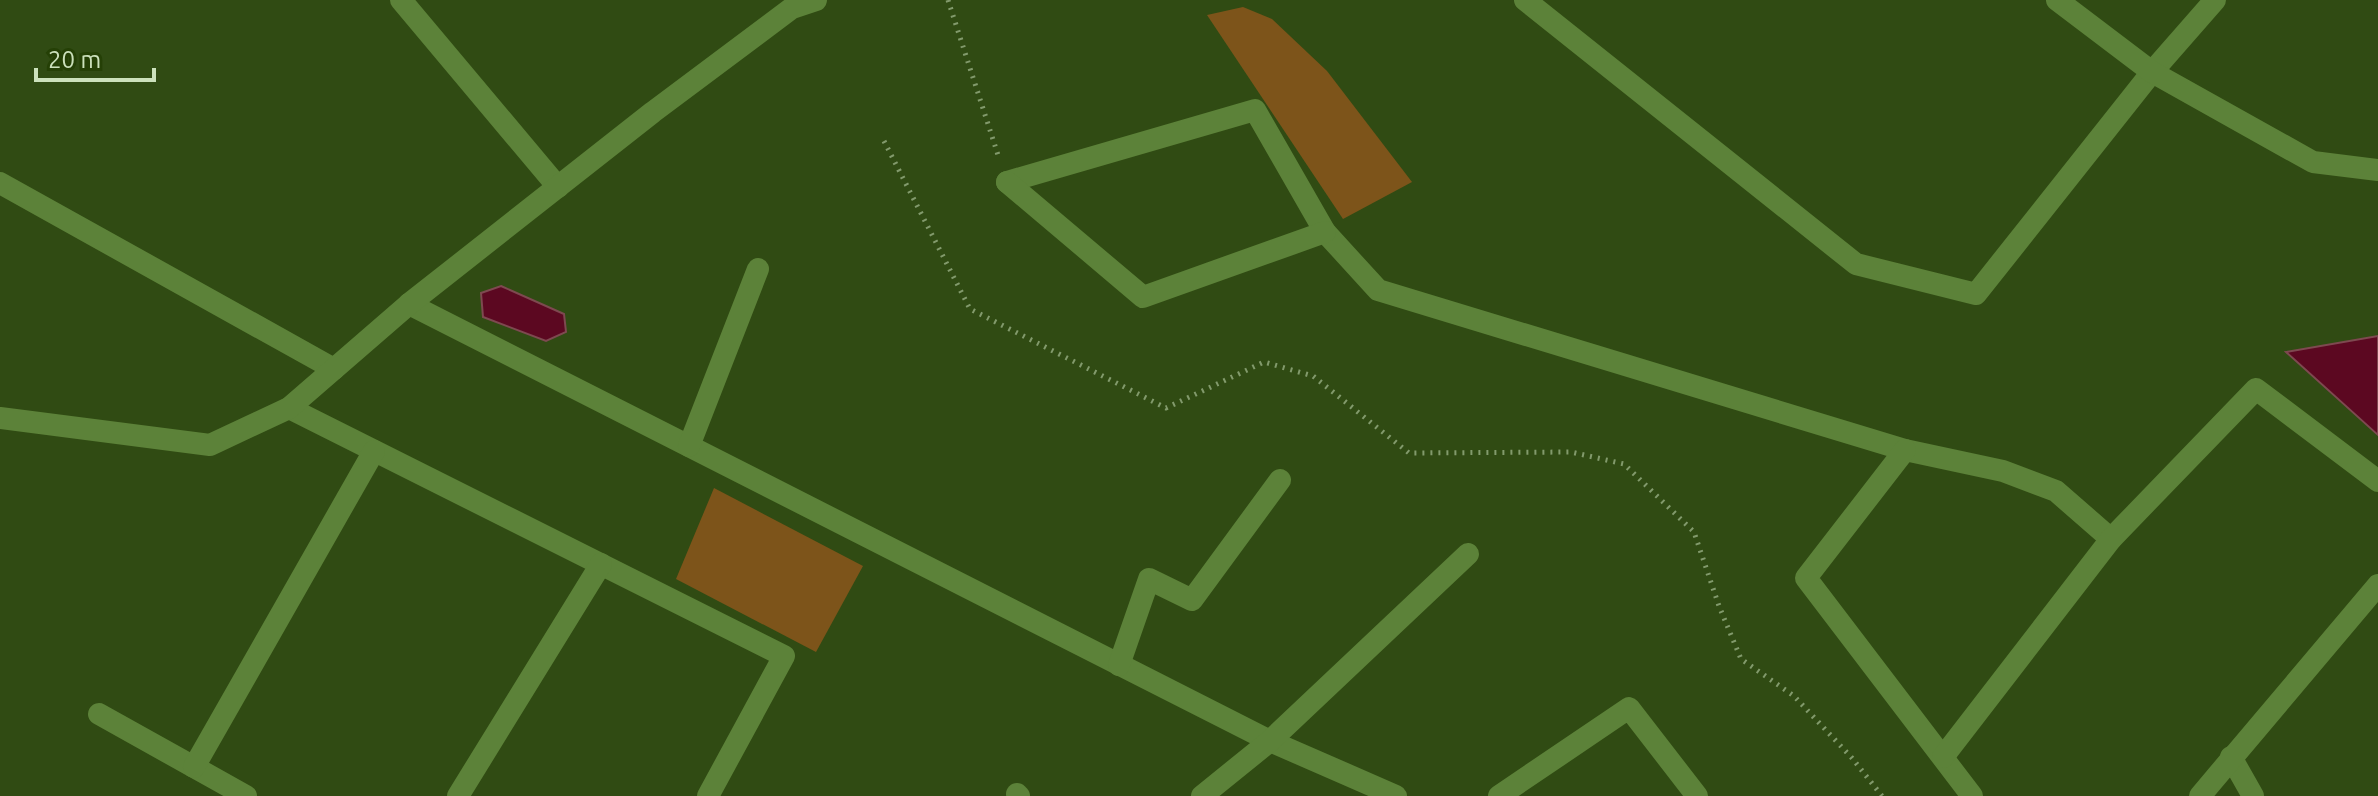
<svg xmlns="http://www.w3.org/2000/svg" width="2378" height="796" font-family="Ubuntu,sans-serif">
<style>
.green{fill:#7d541a}
.water{fill:#5c0821;stroke:#7e4950;stroke-width:2}
.lines{fill:none;stroke-linecap:round;stroke-linejoin:round}
.path{stroke:#829a6c;stroke-width:5;stroke-dasharray:2 6;stroke-linecap:butt}
.minor{stroke:#5c8239;stroke-width:22}
</style>
<rect width="100%" height="100%" fill="#304b13"/>
<!-- green -->
<g class="green">
<polygon points="1243,7 1272,19 1327,71 1412,182 1343,219 1207,15"/>
<polygon points="714,488 863,566 816,652 676,579"/>
</g>
<!-- water -->
<g class="water">
<polygon points="501,286 564,314 566,332 546,341 483,317 481,293"/>
<polygon points="2378,336 2378,435 2286,352"/>
</g>
<g class="lines">
<!-- path -->
<g class="path">
<polyline points="948,0 998,155"/>
<polyline points="884,141 970,309 1166,408 1264,362 1313,376 1409,453 1571,452 1624,464 1694,532 1719,606 1741,659 1794,696 1852,758 1882,796"/>
</g>
<!-- minor -->
<g class="minor">
<polyline points="401,0 558,187"/>
<polyline points="1525,0 1856,264 1976,294 2152,72 2215,0"/>
<polyline points="2057,0 2152,72 2313,162 2378,170"/>
<polyline points="1007,182 1255,110 1325,232 1378,290 1905,450 2003,471 2056,491 2111,539"/>
<polyline points="1007,182 1143,297 1325,232"/>
<polyline points="0,183 334,369"/>
<polyline points="409,304 1270,741 1396,796"/>
<polyline points="289,408 784,656 708,796"/>
<polyline points="0,418 210,445 289,408 409,304 653,112 792,8 816,0"/>
<polyline points="689,446 758,269"/>
<polyline points="1905,450 1806,578 1972,796"/>
<polyline points="1119,665 1149,579 1192,600 1280,480"/>
<polyline points="99,714 246,796"/>
<polyline points="1943,757 2111,539 2256,389 2378,481"/>
<polyline points="2231,757 2253,796"/>
<polyline points="194,767 374,451"/>
<polyline points="1017,794 1019,796"/>
<polyline points="458,796 601,564"/>
<polyline points="1202,796 1270,741 1468,554"/>
<polyline points="1499,796 1629,708 1697,796"/>
<polyline points="2200,796 2378,585"/>
</g>
</g>
<!-- scale -->
<path d="M36 68v12h118v-12" fill="none" stroke="#cce1bc" stroke-width="4"/>
<text x="48" y="68" font-size="24" fill="#cce1bc" stroke="#254006" stroke-width="6" paint-order="stroke">20 m</text>
</svg>
